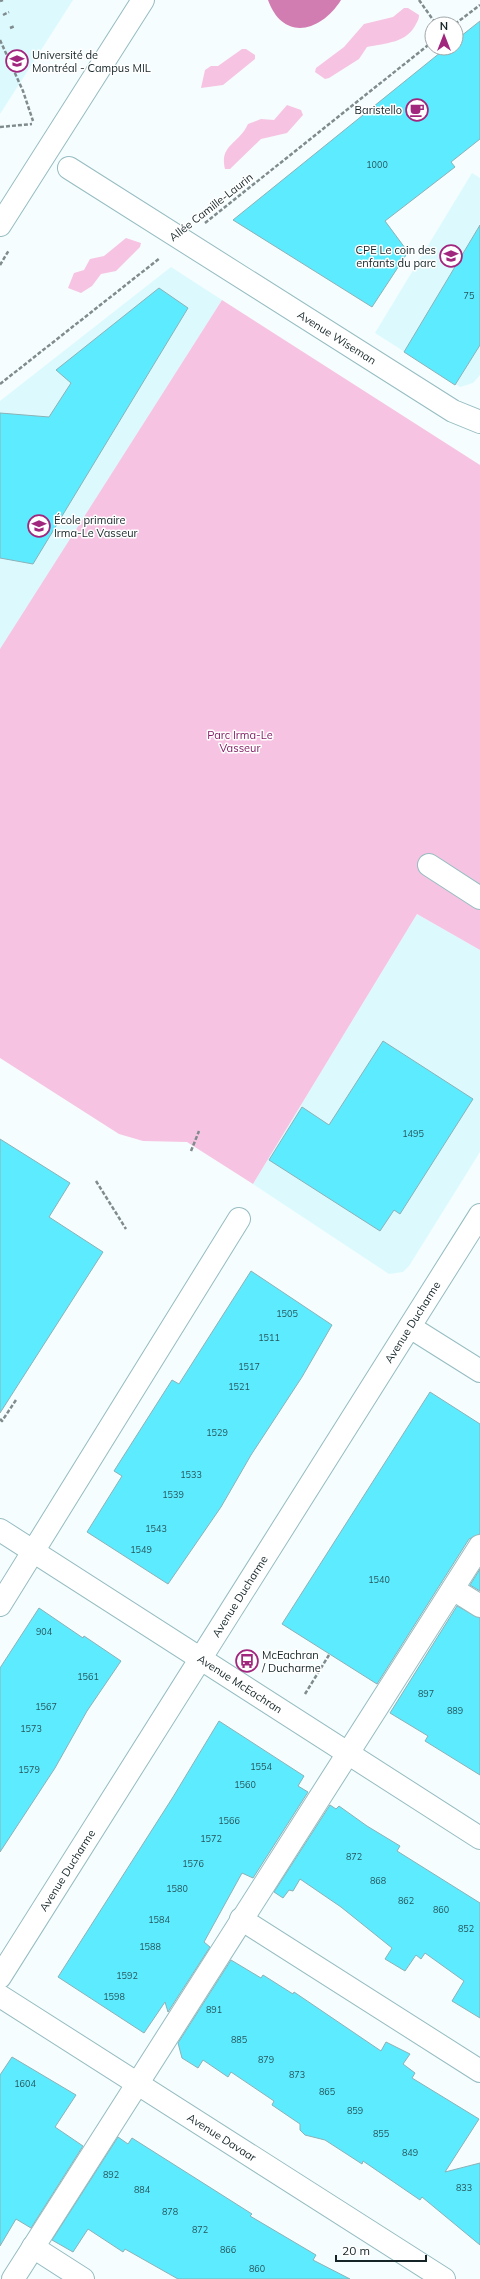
<svg xmlns="http://www.w3.org/2000/svg" width="480" height="2279" font-family="Mulish,sans-serif">
<style>
.built{fill:#dcfafe}
.green{fill:#f6c4e2}
.water{fill:#d27db2}
.building{fill:#5decff;stroke:#8bb1b7}
.lines{fill:none;stroke-linecap:round;stroke-linejoin:round}
.minor-casing{stroke:#96bcc1;stroke-width:24}
.path{stroke:#808b8e;stroke-width:2.5;stroke-dasharray:4 2;stroke-linecap:butt}
.minor{stroke:#fff;stroke-width:22}
.labels{text-anchor:middle;stroke-width:3;stroke-linejoin:round;paint-order:stroke}
.number-label{font-size:9px;fill:#27565d}
.poi-label{font-size:11px;fill:#152427;stroke:#fff;text-anchor:start}
.street-label{font-size:11px;fill:#152427;stroke:#fff}
.park-label{font-size:11px;fill:#821e65;stroke:#fff}
</style>
<rect width="100%" height="100%" fill="#f5fdfe"/>
<!-- built -->
<g class="built">
<polygon points="0,0 73,0 0,114"/>
<polygon points="472,173 480,178 480,375 473,383 460,387 375,333"/>
<polygon points="171,267 222,300 0,650 0,401"/>
<polygon points="417,914 480,950 480,1152 409,1266 403,1272 389,1274 253,1184"/>
</g>
<!-- green -->
<g class="green">
<path d="M404,8H408L419,15C419,19 418,20 416,24C407,43 386,43 367,47L359,59L329,78L325,79L315,72L316,68L344,47L364,24L393,17Z"/>
<polygon points="242,49 246,49 255,55 255,59 223,85 201,88 205,70 211,66 218,66"/>
<path d="M287,105L301,110L303,115L287,133L261,139L230,169H225C219,145 239,144 248,124L261,119L274,120Z"/>
<polygon points="126,238 141,243 140,247 116,271 101,274 92,286 81,293 68,288 74,273 84,270 90,259 104,256"/>
<polygon points="222,300 480,465 480,950 417,914 253,1184 187,1142 143,1141 119,1134 0,1058 0,649"/>
</g>
<!-- water -->
<path class="water" d="M268,0H341C321,32 283,42 268,0Z"/>
<!-- building -->
<g class="building">
<polygon points="480,21 480,139 451,162 455,167 385,221 408,252 372,307 233,220 446,48 456,48 456,40"/>
<polygon points="480,225 480,345 455,385 404,352"/>
<polygon points="159,288 188,308 33,564 0,558 0,413 49,417 71,383 56,370"/>
<polygon points="383,1041 473,1099 400,1214 394,1210 380,1231 269,1160 302,1107 329,1125"/>
<polygon points="0,1139 70,1183 49,1217 103,1252 0,1413"/>
<polygon points="251,1271 332,1325 302,1377 251,1455 221,1507 168,1584 87,1532 122,1476 114,1471 172,1380 179,1384"/>
<polygon points="430,1392 480,1424 480,1534 469,1539 377,1684 282,1624"/>
<polygon points="480,1569 480,1591 470,1585"/>
<polygon points="457,1606 480,1618 480,1775 425,1741 428,1736 390,1713"/>
<polygon points="39,1608 83,1638 84,1636 121,1661 87,1711 55,1768 0,1852 0,1668"/>
<polygon points="219,1721 304,1776 298,1786 308,1792 253,1878 242,1873 204,1942 210,1947 168,2012 165,2002 144,2033 58,1977 173,1797"/>
<polygon points="330,1805 336,1809 339,1806 367,1826 400,1846 397,1851 480,1903 480,2018 452,2001 464,1981 425,1953 421,1959 416,1955 405,1971 385,1959 392,1948 341,1907 300,1879 293,1891 289,1890 283,1898 274,1892"/>
<polygon points="231,1960 261,1978 263,1975 293,1994 294,1992 381,2051 386,2042 410,2054 403,2064 415,2073 412,2078 479,2119 445,2172 480,2163 480,2245 422,2197 420,2200 363,2161 362,2164 325,2140 305,2135 300,2130 300,2124 272,2105 274,2101 231,2072 228,2077 203,2060 198,2068 182,2058 178,2043"/>
<polygon points="12,2057 76,2095 55,2127 83,2146 31,2228 16,2219 0,2246 0,2075"/>
<polygon points="118,2137 128,2144 132,2138 252,2214 250,2216 316,2255 313,2260 350,2279 178,2279 125,2249 123,2252 88,2229 73,2252 52,2240"/>
</g>
<g class="lines">
<!-- minor casing -->
<g class="minor-casing">
<g id="minor">
<path id="s1" d="M69,168L453,411L480,422"/>
<polyline points="0,225 143,0"/>
<polyline points="429,865 480,898"/>
<polyline points="410,1327 480,1371"/>
<path id="s2" d="M0,1530L480,1838"/>
<polyline points="453,1589 480,1606"/>
<polyline points="0,1605 239,1219"/>
<polyline points="241,1919 480,2071"/>
<path id="s3" d="M0,1977L480,1215"/>
<path id="s4" d="M0,1996L444,2279"/>
<polyline points="33,2247 83,2279"/>
<polyline points="13,2279 480,1546"/>
</g>
</g>
<!-- path -->
<g class="path">
<polyline points="419,0 436,24"/>
<polyline points="0,1 3,0"/>
<polyline points="3,15 9,12"/>
<polyline points="455,24 480,5"/>
<polyline points="10,28 15,26"/>
<polyline points="0,40 23,91 33,121"/>
<polyline points="0,127 32,124"/>
<polyline points="205,223 432,42"/>
<polyline points="0,265 9,250"/>
<polyline points="0,384 160,258"/>
<polyline points="191,1151 199,1131"/>
<polyline points="96,1181 126,1229"/>
<polyline points="0,1419 2,1421 16,1400"/>
<polyline points="305,1694 329,1655"/>
</g>
<!-- minor -->
<use href="#minor" class="minor"/>
</g>
<!-- icons -->
<defs>
<g id="university-ring" transform="scale(1.15)"><circle r="9.5" fill="#fff" stroke="#a1277e" stroke-width="1.5"/><path d="M0-5L7-2L0 1L-7-2ZM-4 1L0 2.5L4 1V4Q0 6-4 4Z" fill="#a1277e"/></g>
<g id="cafe-ring" transform="scale(1.15)"><circle r="9.5" fill="#fff" stroke="#a1277e" stroke-width="1.5"/><path d="M-5.5-4.5H6V0H3Q3 3.5 0 3.5H-2.5Q-5.5 3.5-5.5 0ZM3-3.2v2h1.7v-2ZM-6 4.5H4V6H-6Z" fill="#a1277e"/></g>
<g id="school-ring" transform="scale(1.15)"><circle r="9.5" fill="#fff" stroke="#a1277e" stroke-width="1.5"/><path d="M0-5L7-2L0 1L-7-2ZM-4 1L0 2.5L4 1V4Q0 6-4 4Z" fill="#a1277e"/></g>
<g id="bus-ring" transform="scale(1.15)"><circle r="9.5" fill="#fff" stroke="#a1277e" stroke-width="1.5"/><path d="M-5-6H5V4H4V6H2V4H-2V6H-4V4H-5ZM-3.5-4V0h7V-4ZM-3.5 1.2v1.5H-2V1.2ZM2 1.2v1.5H3.5V1.2Z" fill="#a1277e"/></g>
</defs>
<g fill-rule="evenodd">
<use href="#university-ring" x="17" y="61"/>
<use href="#cafe-ring" x="417" y="110"/>
<use href="#school-ring" x="451" y="256"/>
<use href="#school-ring" x="39" y="526"/>
<use href="#bus-ring" x="247" y="1661"/>
</g>
<g class="labels">
<!-- number labels -->
<g class="number-label">
<text x="377" y="168">1000</text>
<text x="469" y="299">75</text>
<text x="413" y="1137">1495</text>
<text x="287" y="1317">1505</text>
<text x="269" y="1341">1511</text>
<text x="249" y="1370">1517</text>
<text x="239" y="1390">1521</text>
<text x="217" y="1436">1529</text>
<text x="191" y="1478">1533</text>
<text x="173" y="1498">1539</text>
<text x="156" y="1532">1543</text>
<text x="141" y="1553">1549</text>
<text x="379" y="1583">1540</text>
<text x="44" y="1635">904</text>
<text x="88" y="1680">1561</text>
<text x="426" y="1697">897</text>
<text x="46" y="1710">1567</text>
<text x="455" y="1714">889</text>
<text x="31" y="1732">1573</text>
<text x="261" y="1770">1554</text>
<text x="29" y="1773">1579</text>
<text x="245" y="1788">1560</text>
<text x="229" y="1824">1566</text>
<text x="211" y="1842">1572</text>
<text x="354" y="1860">872</text>
<text x="193" y="1867">1576</text>
<text x="378" y="1884">868</text>
<text x="177" y="1892">1580</text>
<text x="406" y="1904">862</text>
<text x="441" y="1913">860</text>
<text x="159" y="1923">1584</text>
<text x="466" y="1932">852</text>
<text x="150" y="1950">1588</text>
<text x="127" y="1979">1592</text>
<text x="114" y="2000">1598</text>
<text x="214" y="2013">891</text>
<text x="239" y="2043">885</text>
<text x="266" y="2063">879</text>
<text x="297" y="2078">873</text>
<text x="25" y="2087">1604</text>
<text x="327" y="2095">865</text>
<text x="355" y="2114">859</text>
<text x="381" y="2137">855</text>
<text x="410" y="2156">849</text>
<text x="111" y="2178">892</text>
<text x="464" y="2191">833</text>
<text x="142" y="2193">884</text>
<text x="170" y="2215">878</text>
<text x="200" y="2233">872</text>
<text x="228" y="2253">866</text>
<text x="257" y="2272">860</text>
</g>
<!-- poi labels -->
<g class="poi-label">
<text x="32" y="59">Université de<tspan x="32" dy="13">Montréal - Campus MIL</tspan></text>
<text x="402" y="114" text-anchor="end">Baristello</text>
<text x="436" y="254" text-anchor="end">CPE Le coin des<tspan x="436" dy="13">enfants du parc</tspan></text>
<text x="54" y="524">École primaire<tspan x="54" dy="13">Irma-Le Vasseur</tspan></text>
<text x="262" y="1659">McEachran<tspan x="262" dy="13">/ Ducharme</tspan></text>
</g>
<!-- street labels -->
<g class="street-label">
<text transform="translate(211 207) rotate(-38)" y="4">Allée Camille-Laurin</text>
<text dy="4" stroke="none"><textPath href="#s1" startOffset="317">Avenue Wiseman</textPath></text>
<text dy="4" stroke="none"><textPath href="#s3" startOffset="774">Avenue Ducharme</textPath></text>
<text dy="4" stroke="none"><textPath href="#s3" startOffset="450">Avenue Ducharme</textPath></text>
<text dy="4" stroke="none"><textPath href="#s2" startOffset="285">Avenue McEachran</textPath></text>
<text dy="4" stroke="none"><textPath href="#s3" startOffset="126">Avenue Ducharme</textPath></text>
<text dy="4" stroke="none"><textPath href="#s4" startOffset="263">Avenue Davaar</textPath></text>
</g>
<!-- park labels -->
<g class="park-label">
<text x="240" y="739">Parc Irma-Le<tspan x="240" dy="13">Vasseur</tspan></text>
</g>
</g>
<!-- north arrow -->
<g transform="translate(444 36)"><circle r="19" fill="#ffffff" stroke="#a1a7a9"/>
<path d="M0-3L7 15L0 10L-7 15Z" fill="#a1277e"/>
<text y="-6" font-size="11" font-weight="bold" text-anchor="middle" fill="#152427">N</text>
</g>
<!-- scale -->
<path d="M336 2255v6h90v-6" fill="none" stroke="#152427" stroke-width="2"/>
<text x="342" y="2255" font-size="12" fill="#152427" stroke="#ffffff" stroke-width="3" paint-order="stroke">20 m</text>
</svg>
